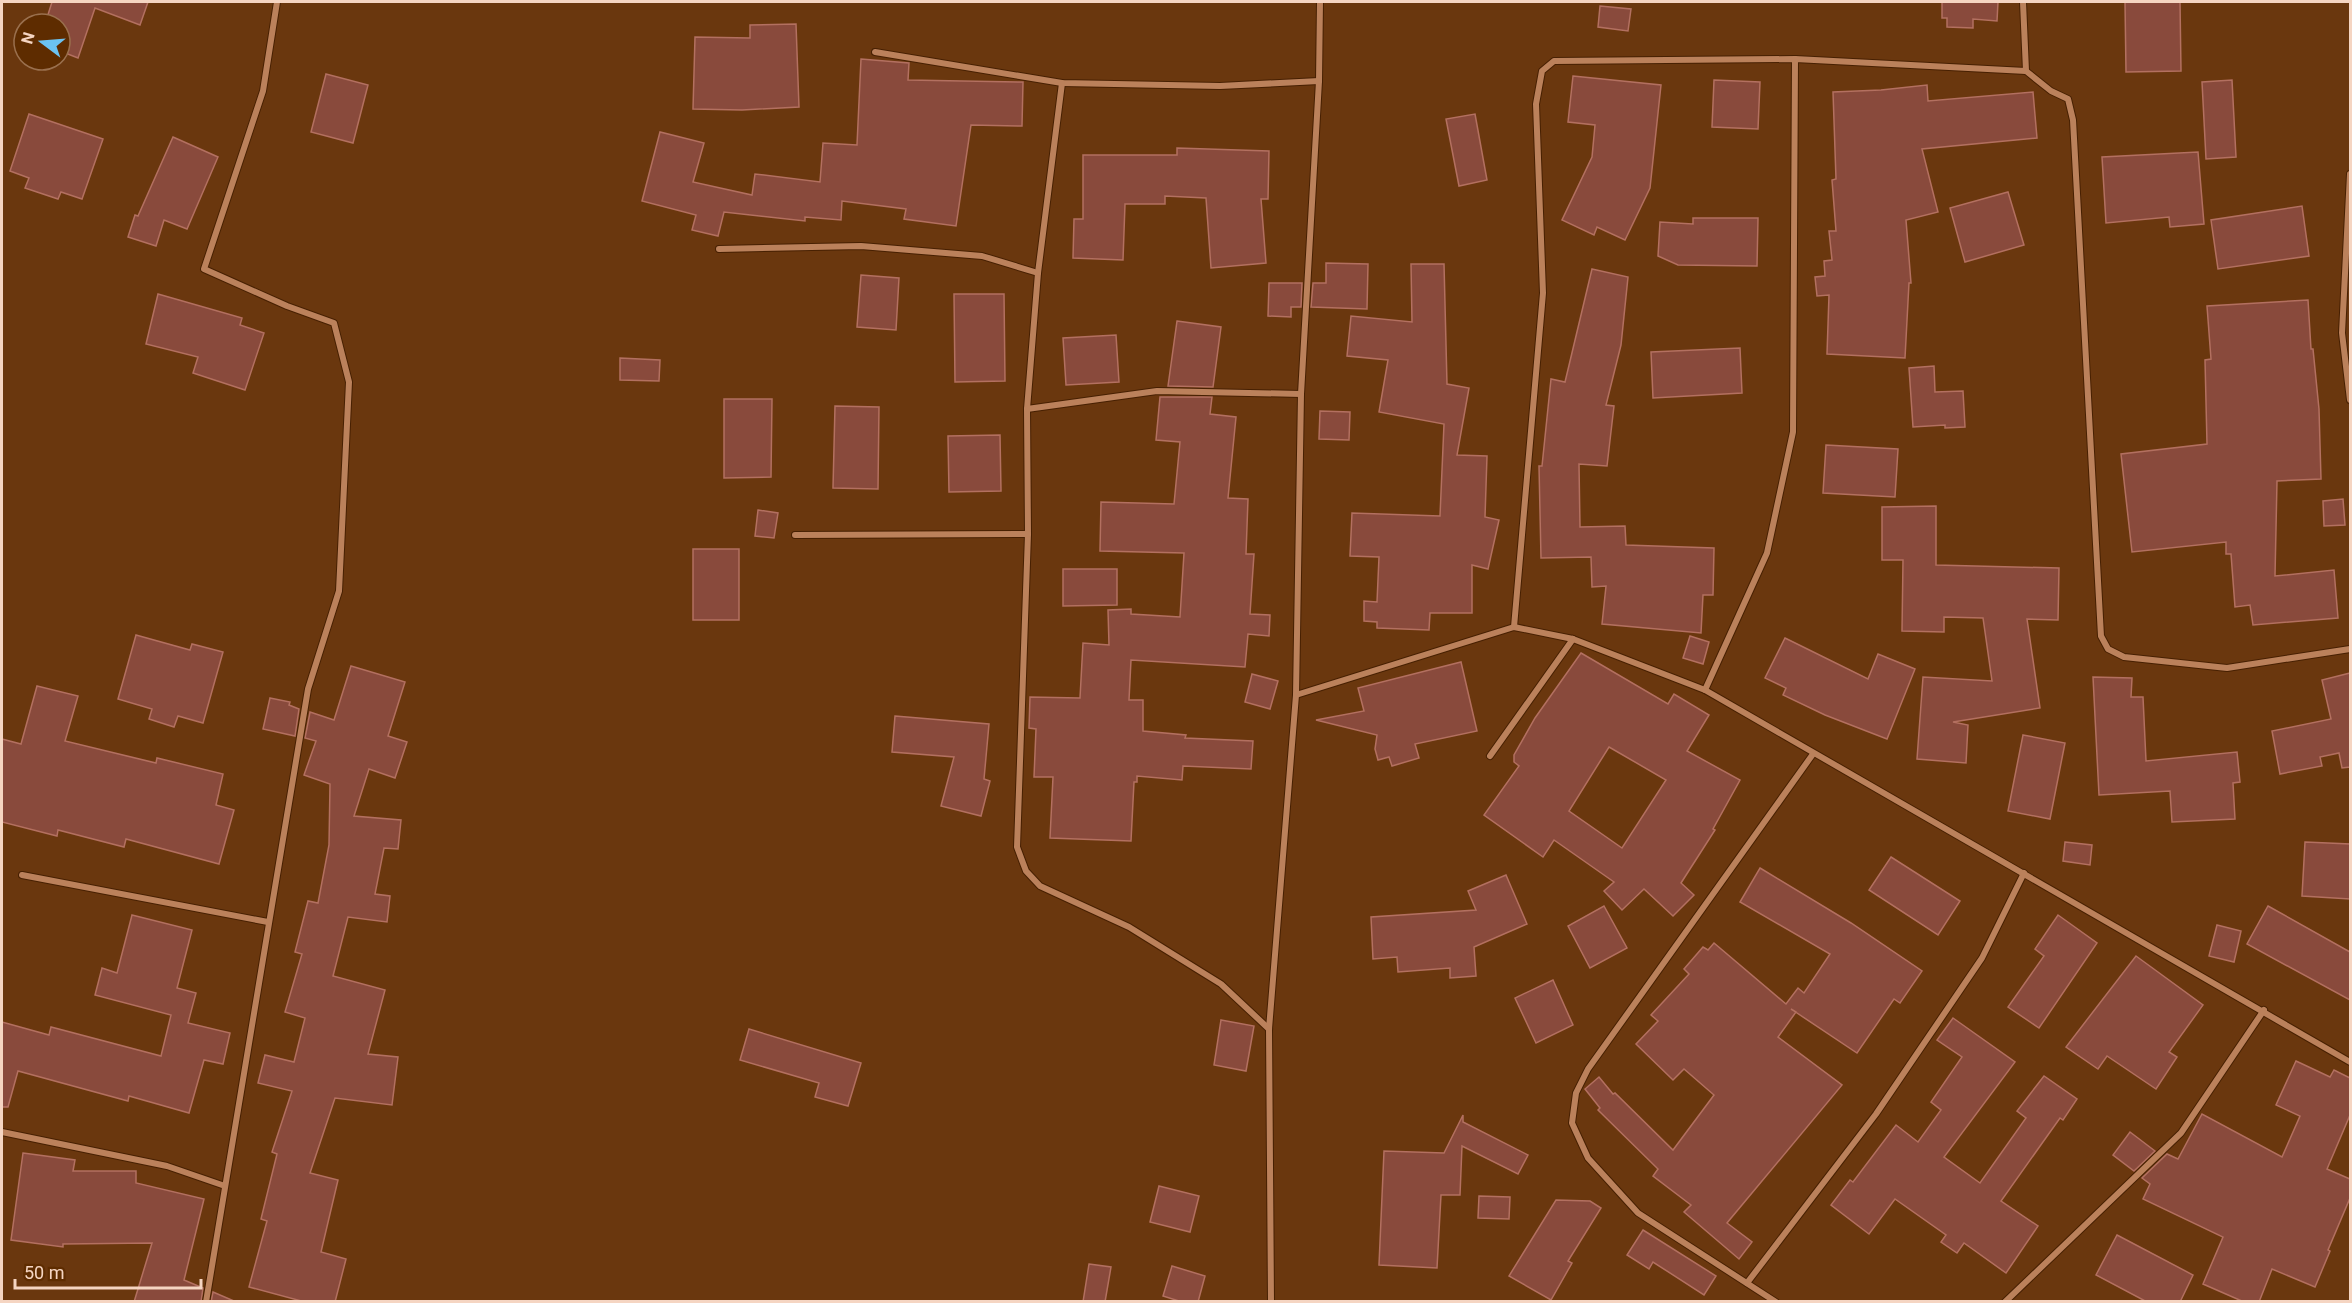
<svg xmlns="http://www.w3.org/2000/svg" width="2352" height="1303" font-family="Roboto,sans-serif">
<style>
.building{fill:#894a3c;stroke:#b37060;stroke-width:1.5;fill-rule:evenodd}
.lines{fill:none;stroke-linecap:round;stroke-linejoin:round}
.street-casing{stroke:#472002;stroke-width:8}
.street{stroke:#bb815b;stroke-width:6}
</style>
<rect width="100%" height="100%" fill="#6a370e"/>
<!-- building -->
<g class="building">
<polygon points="52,2 148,2 140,25 95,8 78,58 60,51 60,24 45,24"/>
<polygon points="1942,2 1998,2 1997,21 1973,19 1973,28 1947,27 1947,18 1942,18"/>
<polygon points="2125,2 2180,2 2181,71 2126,72"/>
<polygon points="1600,6 1631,9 1628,31 1598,27"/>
<polygon points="796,24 799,107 742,110 693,109 695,37 750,38 750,25"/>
<polygon points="861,59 909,63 908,80 1023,82 1022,126 971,125 956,226 904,219 906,209 842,201 841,220 805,217 805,221 724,212 718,236 692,230 696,215 642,201 660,132 704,143 693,182 752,195 755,174 820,182 823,143 857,145"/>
<polygon points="326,74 368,85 353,143 311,132"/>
<polygon points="1573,76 1661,85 1650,188 1625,240 1597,227 1594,235 1562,220 1592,157 1595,125 1568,122"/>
<polygon points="1714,80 1760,82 1758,129 1712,127"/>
<polygon points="2232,80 2236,157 2206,159 2202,82"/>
<polygon points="1927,85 1928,101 2033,92 2037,138 1922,149 1938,212 1906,220 1911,283 1909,283 1905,358 1827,354 1829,295 1817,296 1815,277 1825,276 1824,261 1832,260 1829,231 1836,231 1832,180 1836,179 1833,92 1881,90"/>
<polygon points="29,114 103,139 82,199 61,192 58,199 25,188 29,178 10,171"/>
<polygon points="1475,114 1487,180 1459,186 1446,119"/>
<polygon points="173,137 218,157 187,229 164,220 156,246 128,237 135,215 138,216"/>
<polygon points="1177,148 1269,151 1268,199 1261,199 1266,263 1211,268 1206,198 1165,196 1165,204 1125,204 1123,260 1073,258 1074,219 1083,219 1083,155 1177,155"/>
<polygon points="2198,152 2204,224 2170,227 2169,217 2106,223 2102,157"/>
<polygon points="2008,192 2024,245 1965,262 1950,208"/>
<polygon points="2302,206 2309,256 2218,269 2211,220"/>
<polygon points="1693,218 1758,218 1757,266 1678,265 1658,256 1660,222 1693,224"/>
<polygon points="1326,263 1368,264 1367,309 1311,307 1313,283 1326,283"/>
<polygon points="1411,264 1444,264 1447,384 1469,388 1457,455 1487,456 1485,517 1499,520 1488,569 1472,565 1472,613 1430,613 1429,630 1377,628 1377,622 1364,621 1364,601 1377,602 1379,557 1350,556 1352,513 1440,516 1444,424 1379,412 1388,360 1347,356 1351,316 1412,322"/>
<polygon points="1592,269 1628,277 1621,345 1606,405 1614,406 1607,466 1579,464 1580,527 1625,526 1626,545 1714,548 1713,595 1703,595 1701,633 1602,624 1606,586 1592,587 1591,557 1541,558 1539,466 1542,466 1551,379 1565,382"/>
<polygon points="861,275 899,278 896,330 857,327"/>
<polygon points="1269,283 1302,283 1301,307 1291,307 1291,317 1268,316"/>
<polygon points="158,294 242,318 240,325 264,333 245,390 193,373 198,357 146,344"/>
<polygon points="954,294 1004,294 1005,381 955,382"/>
<polygon points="2308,300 2311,349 2313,349 2319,409 2321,479 2277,481 2275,576 2334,570 2338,618 2253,625 2250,605 2235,607 2231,554 2226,554 2226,542 2132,552 2121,454 2207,444 2205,360 2211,359 2207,306"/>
<polygon points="1177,321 1221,327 1213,387 1168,386"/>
<polygon points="1116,335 1119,382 1066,385 1063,338"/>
<polygon points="1740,348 1742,393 1653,398 1651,352"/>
<polygon points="620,358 660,360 659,381 620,380"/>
<polygon points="1934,366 1935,392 1963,391 1965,427 1945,428 1945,425 1913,427 1909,368"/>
<polygon points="1160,397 1212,397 1210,414 1236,417 1228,498 1248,499 1246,554 1254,554 1250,614 1270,615 1269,636 1248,634 1245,667 1131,660 1129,700 1143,700 1143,731 1186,735 1185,738 1253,741 1251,769 1183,766 1182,780 1137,776 1137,782 1134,782 1131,841 1050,838 1053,777 1034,777 1036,729 1029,728 1030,697 1080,698 1083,643 1109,645 1108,610 1131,609 1131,614 1180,617 1184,553 1100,551 1101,502 1174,504 1180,442 1156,440"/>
<polygon points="724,399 772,399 771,477 724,478"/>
<polygon points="835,406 879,407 878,489 833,488"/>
<polygon points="1320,411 1350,412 1349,440 1319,439"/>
<polygon points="1000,435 1001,491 949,492 948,436"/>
<polygon points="1826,445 1898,449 1895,497 1823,493"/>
<polygon points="2343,499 2345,525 2324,526 2323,501"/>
<polygon points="1936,506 1936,565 2059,568 2058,620 2027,619 2040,708 1953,722 1968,725 1966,763 1917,759 1923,677 1992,681 1983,618 1944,617 1944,632 1902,631 1903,560 1882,560 1882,507"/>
<polygon points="758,510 778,513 774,538 755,536"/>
<rect x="693" y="549" width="46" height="71"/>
<polygon points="1063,569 1117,569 1117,605 1063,606"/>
<polygon points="136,635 190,650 192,644 223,652 203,723 178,716 174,727 149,719 152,709 118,699"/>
<polygon points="1690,636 1709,642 1703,664 1683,658"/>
<polygon points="1785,638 1868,679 1878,654 1915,669 1887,739 1825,715 1783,695 1786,688 1765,678"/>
<path d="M1581,653L1668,704L1674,694L1709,715L1687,751L1740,780L1713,829L1715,830L1681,883L1694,895L1673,916L1644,889L1622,910L1604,891L1614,882L1554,840L1543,857L1484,815L1519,766L1514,762V755L1535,718ZM1609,747L1666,780L1622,848L1569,811Z"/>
<polygon points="1461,662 1477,731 1415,744 1419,758 1392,766 1389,757 1378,760 1375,749 1377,735 1316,720 1364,711 1358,688"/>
<polygon points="351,666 405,682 388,736 407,742 395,778 369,769 354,816 401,820 398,849 384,848 375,894 390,896 387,922 348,917 333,976 385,990 368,1054 398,1057 392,1105 335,1098 310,1173 338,1180 321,1252 346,1259 335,1302 305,1302 249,1287 267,1221 261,1219 277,1154 272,1152 292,1091 258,1083 265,1055 294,1062 305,1018 285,1012 302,954 295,952 308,901 318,903 329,845 330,784 304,775 316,741 305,738 310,712 334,720"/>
<polygon points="2350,673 2350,767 2342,768 2339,753 2320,757 2322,766 2280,774 2272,731 2331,719 2322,680"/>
<polygon points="1252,674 1278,681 1270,709 1245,702"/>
<polygon points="2093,677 2132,678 2131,697 2143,697 2146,761 2237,752 2240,782 2233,783 2235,819 2172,822 2170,791 2099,795"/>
<polygon points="37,686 78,696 65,741 156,763 157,758 223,774 216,805 234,810 219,864 126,839 124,847 58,830 57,836 2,822 2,739 21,744"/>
<polygon points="270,698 290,702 289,705 299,709 295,736 263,729"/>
<polygon points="895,716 989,724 984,779 990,781 981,816 941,806 954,757 892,752"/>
<polygon points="2023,735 2065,743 2050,819 2008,811"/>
<polygon points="2065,842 2092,845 2090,865 2063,861"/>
<polygon points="2305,842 2350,844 2350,899 2302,896"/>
<polygon points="1891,857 1960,901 1938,935 1869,890"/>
<polygon points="1760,868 1851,923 1922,971 1900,1003 1894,999 1857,1053 1791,1009 1796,1012 1778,1037 1842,1085 1727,1223 1752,1242 1739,1259 1684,1212 1691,1205 1653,1176 1658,1169 1598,1110 1600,1108 1585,1089 1599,1077 1613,1094 1615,1093 1673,1150 1714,1095 1684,1069 1673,1080 1636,1044 1658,1021 1651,1015 1689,974 1684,969 1703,947 1708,950 1714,943 1786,1004 1798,988 1804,993 1830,954 1740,902"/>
<polygon points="1506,875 1527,924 1474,947 1476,976 1450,978 1450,968 1398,972 1397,957 1373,959 1371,917 1476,910 1468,891"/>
<polygon points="1604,906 1627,948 1590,968 1568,926"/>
<polygon points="2268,906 2350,952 2350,1000 2247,944"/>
<polygon points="132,915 192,930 177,988 196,993 188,1023 230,1033 223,1064 204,1060 189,1113 129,1096 128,1101 18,1071 8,1107 2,1107 2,1022 49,1035 51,1027 161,1056 171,1015 95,995 102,968 117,973"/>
<polygon points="2058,915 2097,943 2039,1028 2008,1007 2044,956 2035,949"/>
<polygon points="2217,925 2241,931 2234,962 2209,956"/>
<polygon points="2136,956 2203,1005 2169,1052 2177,1057 2156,1089 2107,1056 2098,1069 2066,1047"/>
<polygon points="1553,980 1573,1025 1536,1043 1515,998"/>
<polygon points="1953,1018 2015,1062 1944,1157 1980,1183 2026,1118 2017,1111 2044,1076 2077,1099 2063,1120 2060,1118 2001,1201 2038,1226 2006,1273 1964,1243 1957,1253 1941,1242 1946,1235 1895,1199 1869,1234 1831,1205 1850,1180 1853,1182 1896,1125 1918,1142 1941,1110 1931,1102 1962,1057 1937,1040"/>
<polygon points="1221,1020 1254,1026 1246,1071 1214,1065"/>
<polygon points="749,1029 861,1063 848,1106 815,1097 819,1083 740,1060"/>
<polygon points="2296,1061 2330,1077 2334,1070 2350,1078 2350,1115 2327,1169 2350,1179 2350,1198 2328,1250 2330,1251 2315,1287 2272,1269 2259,1302 2244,1302 2203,1284 2223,1237 2143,1199 2150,1184 2142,1178 2167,1154 2178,1159 2202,1114 2282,1157 2300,1116 2276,1105"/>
<polygon points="1463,1115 1463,1122 1528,1155 1518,1174 1462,1146 1460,1195 1441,1195 1437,1268 1379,1265 1384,1151 1444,1153"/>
<polygon points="2130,1132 2155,1151 2134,1171 2113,1155"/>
<polygon points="23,1153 75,1160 73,1171 136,1171 136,1183 204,1199 184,1280 203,1288 201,1302 134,1302 152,1243 63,1244 63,1247 11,1240"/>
<polygon points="1159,1186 1199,1196 1190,1232 1150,1222"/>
<polygon points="1479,1196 1510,1197 1509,1219 1478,1218"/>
<polygon points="1556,1200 1590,1201 1601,1208 1568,1261 1572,1263 1551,1300 1509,1276"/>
<polygon points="1643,1230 1716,1276 1704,1295 1653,1262 1649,1269 1627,1255"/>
<polygon points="2117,1235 2193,1275 2180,1302 2147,1302 2096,1275"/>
<polygon points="1089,1264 1111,1267 1105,1302 1083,1302"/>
<polygon points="1172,1266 1205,1276 1198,1302 1182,1302 1163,1296"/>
<polygon points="213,1292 234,1301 234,1302 211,1302"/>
</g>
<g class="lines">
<!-- street casing -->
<g class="street-casing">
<g id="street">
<polyline points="2023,2 2026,71"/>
<polyline points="875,52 1062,83 1220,86 1319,81"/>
<polyline points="1062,83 1038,273 1027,409 1028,534 1017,847 1026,871 1040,886 1129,927 1221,984 1269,1029"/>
<polyline points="2350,174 2342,333 2350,400"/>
<polyline points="719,249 861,246 982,256 1038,273"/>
<polyline points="1027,409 1157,391 1301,394"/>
<polyline points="795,535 1028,534"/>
<polyline points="1514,627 1543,293 1536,104 1542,71 1554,61 1795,59 2026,71 2051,91 2068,99 2073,120 2101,636 2108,649 2124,657 2227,668 2350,649"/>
<polyline points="1705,690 1767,553 1793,432 1795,59"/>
<polyline points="1296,695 1514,627 1573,639 1705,690 2350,1062"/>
<polyline points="1490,756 1573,639"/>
<polyline points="22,875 268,922"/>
<polyline points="2,1132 167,1166 225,1186"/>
<polyline points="1747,1283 1876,1114 1982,958 2024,873"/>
<polyline points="206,1302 308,689 339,591 349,382 334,323 287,306 204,269 263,91 277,2"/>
<polyline points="1271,1302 1269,1029 1296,695 1301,394 1319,81 1320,2"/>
<polyline points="1776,1302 1638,1213 1588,1158 1572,1123 1576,1093 1588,1069 1813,754"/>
<polyline points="2005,1302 2181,1133 2264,1010"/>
</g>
</g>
<!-- street -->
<use href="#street" class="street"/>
</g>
<!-- border -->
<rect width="2352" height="1303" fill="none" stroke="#f5d5c2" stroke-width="6"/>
<!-- north arrow -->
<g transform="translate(42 42) rotate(286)"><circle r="28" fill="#5e2c00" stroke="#9a704e" stroke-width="1.5"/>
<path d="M0-4.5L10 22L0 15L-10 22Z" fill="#6bc3f2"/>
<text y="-9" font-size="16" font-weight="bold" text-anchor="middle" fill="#f5d5c2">N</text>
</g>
<!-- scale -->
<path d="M15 1279v9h186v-9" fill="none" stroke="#f5d5c2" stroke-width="3"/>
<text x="24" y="1279" font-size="18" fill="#f5d5c2" stroke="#5e2c00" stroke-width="4.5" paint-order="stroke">50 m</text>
</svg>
